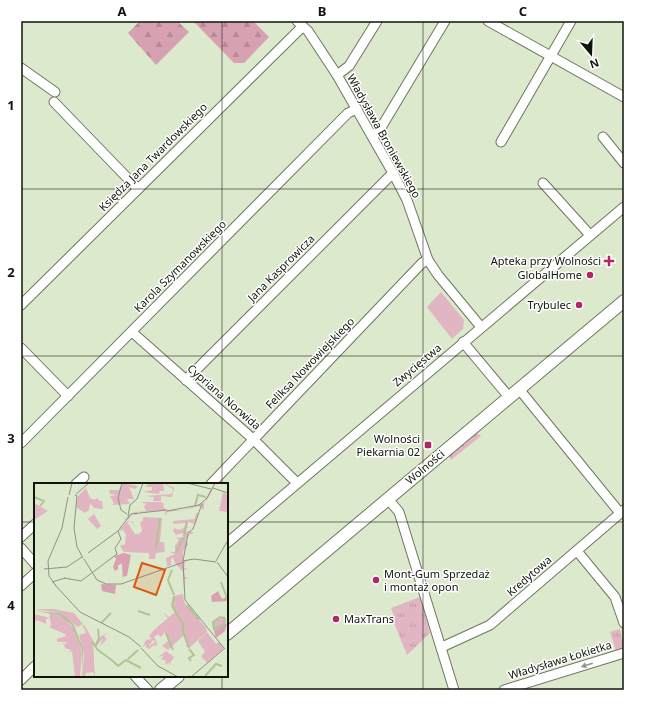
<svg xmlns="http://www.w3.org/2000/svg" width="645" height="711" font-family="'Noto Sans',sans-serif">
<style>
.grass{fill:url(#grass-tufts)}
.forest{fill:url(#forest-firs)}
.green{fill:#e1b5c1}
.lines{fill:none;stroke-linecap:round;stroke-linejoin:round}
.street-casing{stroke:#6d775f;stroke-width:11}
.secondary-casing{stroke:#6d775f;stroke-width:14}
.street{stroke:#fff;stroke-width:9}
.secondary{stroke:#fff;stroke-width:12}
.oneway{fill:#949591}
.grid{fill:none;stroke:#11140b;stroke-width:1;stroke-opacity:0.55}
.poi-dot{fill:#b12664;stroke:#fff;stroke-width:1.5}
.labels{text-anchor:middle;stroke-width:3;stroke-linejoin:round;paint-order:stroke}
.street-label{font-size:11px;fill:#11140b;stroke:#fff}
.poi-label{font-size:11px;fill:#11140b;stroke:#fff;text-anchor:end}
.inset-river{fill:none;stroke:#b0c495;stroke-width:2}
.inset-road{fill:none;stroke:#8b947f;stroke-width:1}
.view{fill:#dd560c;fill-opacity:0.15;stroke:#dd560c;stroke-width:2}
.inset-edge{fill:none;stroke:#11140b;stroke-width:2}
.neatline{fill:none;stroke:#11140b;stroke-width:1.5}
.grid-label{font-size:13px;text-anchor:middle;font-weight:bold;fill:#11140b}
</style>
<defs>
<pattern id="grass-tufts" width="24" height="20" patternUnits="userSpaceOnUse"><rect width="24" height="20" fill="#e1b5c1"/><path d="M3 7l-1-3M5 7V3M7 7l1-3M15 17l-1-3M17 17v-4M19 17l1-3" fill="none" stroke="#c09ba4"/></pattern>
<pattern id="forest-firs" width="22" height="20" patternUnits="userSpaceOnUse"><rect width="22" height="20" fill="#d8a1b1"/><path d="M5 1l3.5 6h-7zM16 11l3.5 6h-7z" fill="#b88a97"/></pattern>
</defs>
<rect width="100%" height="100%" fill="#dde9cd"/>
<!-- grass -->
<g class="grass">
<polygon points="477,433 481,436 451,460 449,456"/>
<polygon points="420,597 430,633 407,655 392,618 394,616 391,608"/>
<polygon points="620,629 624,648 616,651 610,632"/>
</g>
<!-- forest -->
<g class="forest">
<polygon points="140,21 177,21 189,32 156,65 128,33"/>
<polygon points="193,21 253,21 269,37 244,63 234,63"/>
</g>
<!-- green -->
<polygon class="green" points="441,292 464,320 463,329 452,339 427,307"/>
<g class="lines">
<!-- street casing -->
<g class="street-casing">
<g id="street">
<polyline points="297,21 308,31 337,75 393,173 407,200 428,260 438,275 481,327"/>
<polyline points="488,21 624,97"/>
<polyline points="21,68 55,92"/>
<polyline points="337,75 349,66 377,21"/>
<polyline points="54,102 138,189"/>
<polyline points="372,136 379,131 445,21"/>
<polyline points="603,137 624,163"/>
<polyline points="501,142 571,21"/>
<polyline points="543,183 590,235"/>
<polyline points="21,305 302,27"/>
<polyline points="132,332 253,439 297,483"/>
<polyline points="463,342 509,397"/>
<polyline points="21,348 68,396"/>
<polyline points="186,380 393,173"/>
<polyline points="519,389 620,513"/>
<polyline points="21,443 348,113 357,109"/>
<polyline points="76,484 84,477"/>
<polyline points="211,484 422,263 428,260"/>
<polyline points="388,499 399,512 454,690"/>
<polyline points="21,537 35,524"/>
<polyline points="227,543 624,207"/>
<polyline points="21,548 35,564"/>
<polyline points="577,551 615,597 624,623"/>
<polyline points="21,586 35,573"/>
<polyline points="442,647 490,625 624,510"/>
<polyline points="135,676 148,690"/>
<polyline points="21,680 35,666"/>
<polyline points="504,690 624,653"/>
</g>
</g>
<!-- secondary casing -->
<g class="secondary-casing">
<g id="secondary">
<polyline points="227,634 624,301"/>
<polyline points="161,690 178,676"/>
</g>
</g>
<!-- street -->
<use href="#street" class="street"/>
<!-- secondary -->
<use href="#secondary" class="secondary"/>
</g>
<!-- one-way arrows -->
<defs><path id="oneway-solid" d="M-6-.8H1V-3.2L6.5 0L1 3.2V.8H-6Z"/></defs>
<use class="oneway" href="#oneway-solid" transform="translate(587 665) rotate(163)"/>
<!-- grid -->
<path class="grid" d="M222,21V484M423,21V690M21,189H624M21,356H624M21,522H35M227,522H624M222,676V690"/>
<!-- markers -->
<g class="poi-dot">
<path d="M607 255h4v4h4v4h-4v4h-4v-4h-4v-4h4z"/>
<circle cx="590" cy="275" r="4"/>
<circle cx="579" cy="305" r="4"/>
<rect x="424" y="441" width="8" height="8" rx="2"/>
<circle cx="376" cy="580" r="4"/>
<circle cx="336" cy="619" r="4"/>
</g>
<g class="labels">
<!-- street labels -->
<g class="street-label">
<text transform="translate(384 136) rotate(61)" y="4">Władysława Broniewskiego</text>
<text transform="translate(153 157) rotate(-45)" y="4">Księdza Jana Twardowskiego</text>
<text transform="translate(180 266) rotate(-45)" y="4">Karola Szymanowskiego</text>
<text transform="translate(281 268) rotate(-45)" y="4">Jana Kasprowicza</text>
<text transform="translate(310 363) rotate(-46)" y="4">Feliksa Nowowiejskiego</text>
<text transform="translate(417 365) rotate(-40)" y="4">Zwycięstwa</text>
<text transform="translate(224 397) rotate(41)" y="4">Cypriana Norwida</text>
<text transform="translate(425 467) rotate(-40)" y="4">Wolności</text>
<text transform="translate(529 576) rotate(-41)" y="4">Kredytowa</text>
<text transform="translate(560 660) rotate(-17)" y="4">Władysława Łokietka</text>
</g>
<!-- poi labels -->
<g class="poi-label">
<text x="601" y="265">Apteka przy Wolności</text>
<text x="582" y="279">GlobalHome</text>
<text x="571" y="309">Trybulec</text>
<text x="420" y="443">Wolności<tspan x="420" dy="13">Piekarnia 02</tspan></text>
<text x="384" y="578" text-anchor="start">Mont-Gum Sprzedaż<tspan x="384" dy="13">i montaż opon</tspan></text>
<text x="344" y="623" text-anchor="start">MaxTrans</text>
</g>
</g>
<!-- overview -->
<g transform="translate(34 483)">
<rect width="194" height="194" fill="#dde9cd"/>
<path d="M89,0L104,3L101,6L95,4L100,16H93L96,21L78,22L80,20L76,13L84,12L76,11L75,7H88L85,6ZM116,0H130L140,5L138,14L127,13V18H119L120,14L111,13L138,11L139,6L129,0L130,8H126L125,11L109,9L118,7V4H111ZM177,6H179L173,17L170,20V27L165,23L150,27L133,29L131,33V28L103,29V32L98,31L95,36L90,37L98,30L102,29L112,28L110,23L112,21L107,19H127L130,21L129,24L134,27H149L171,19ZM162,30H165L161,41L154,39L152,43L155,45H151V49L156,48L153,53L156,49H160L155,52L152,56L154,62L149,68V77H154L151,79L150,85L155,86L150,87L151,94L155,95L151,96L150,106L149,89L141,80L138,81L141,80L139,75L137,76V81L138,82L133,83L132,75L141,71L136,69H141V63L145,57L142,55L150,54L149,50L142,52L139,48L140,45L145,47L150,45L152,40L139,41V38L161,36ZM149,111L150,119L172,145L173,149L155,165L152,163L154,160L150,152L134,167L128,163L134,158L131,149L127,154L124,151L120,154L124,161L119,157L114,164L121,159L124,163L120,162L115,166L112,164V161L108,165L112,157L118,156L115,153L120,147L134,135L129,129L135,134L141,129L138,122L140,113ZM0,126H19L40,130L52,145L61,161L66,154L75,149L70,153L73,156L66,163L69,155L62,164L59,160L61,194L59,189L52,190L51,194H48L50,172L45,152L52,150L48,141L44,144L25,130ZM15,130L28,133L40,145L48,170L46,194H41L38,168L34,170L37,167L31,165L30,162L33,160L20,163L34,159H23V156L32,153L31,151L15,144L17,143L16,135L12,136V141L3,137L0,140V131L16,135ZM186,134H190L192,140L180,148L178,140ZM132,168L140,174L135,182V179L132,182L131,177H127L130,172L123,175Z" fill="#e1b5c1"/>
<path d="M90,70L97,72L93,93L89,94V99L88,81L85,80L87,82H84V86L81,88L79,84L82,76L80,73ZM67,101L82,102L81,111L68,108ZM184,108L188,116L193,114L194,118L178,119L177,113ZM193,140L191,148L182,155L180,148Z" fill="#d8a1b1"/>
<path d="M52,5L56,15L60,17L64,15L65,18H68L69,26L60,25L56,20L55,27L51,30L42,24L44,13ZM189,9L194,12V29L185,28ZM0,20L14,28L0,37ZM60,31L67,43L63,46L54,36ZM109,34L128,35L126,59H130L131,69L122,70L121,76H115V70L90,69L86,63L91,61L92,51L89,47L85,48L93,38H98L101,44L97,38L93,39L101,51H105L108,48L106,39L109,38ZM173,149L182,161L185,159L190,165L173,180L167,173L171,169L164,158Z" fill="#e1b5c1"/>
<path d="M0,128L25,130L32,134L40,142L49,166L48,194V168L38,142L25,132Z" fill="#b0c495"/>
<path class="inset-river" d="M0,14L10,18L6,23M161,22L164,12L172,14M150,53L153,39M122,65L126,35M142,69L150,54M138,87L134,97L140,112M187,99L194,118M140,113L138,123L149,141V149L155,165M153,122L165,137M104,128L116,132M191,135L186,134L179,139L180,146L190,141L191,135M67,140L77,130M132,150L139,167M58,159L64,167L79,178M62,162L65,155L64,146M155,166L160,172L155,175L157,178M94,176L104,167M79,178L84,183L92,177L107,185M171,193L182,181L188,183"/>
<path class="inset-road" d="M88,0L84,15L87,27L93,31M153,0L177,6M179,5L194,10M42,11L55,0M35,12L38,0M41,12L43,13L40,45L43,64L49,75M133,28L165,22L173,15L181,0M94,33L96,22L103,16L109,0M154,50L159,46L168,21M54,70L84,48L97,31L132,27M50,76L63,97L72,101H87L150,79M149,78L154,51M149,78L160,76L182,79M182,78L194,57M149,79L151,117L190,165M183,79L194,94M10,86L33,84L48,74M30,95L47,98L83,71L81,65L87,56L84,48M18,99L31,95M21,102L46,129L95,154L107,164M22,103L15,93L14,78L28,45L34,14M107,165L124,183L144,194M157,194L191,165"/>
<path class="view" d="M108,80L131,87L122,112L100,104Z"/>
<rect width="194" height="194" class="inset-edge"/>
</g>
<!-- border -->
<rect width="645" height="711" fill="none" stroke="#ffffff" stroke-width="44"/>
<!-- north arrow -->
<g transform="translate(591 54) rotate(161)" stroke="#ffffff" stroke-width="3" paint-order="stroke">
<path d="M0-3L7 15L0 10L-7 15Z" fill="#11140b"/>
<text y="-6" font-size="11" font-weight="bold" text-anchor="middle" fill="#11140b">N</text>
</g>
<rect x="22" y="22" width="601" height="667" class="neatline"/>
<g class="grid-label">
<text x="122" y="16">A</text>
<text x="322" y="16">B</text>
<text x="523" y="16">C</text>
<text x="11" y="110">1</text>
<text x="11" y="277">2</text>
<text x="11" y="443">3</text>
<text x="11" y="610">4</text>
</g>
</svg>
